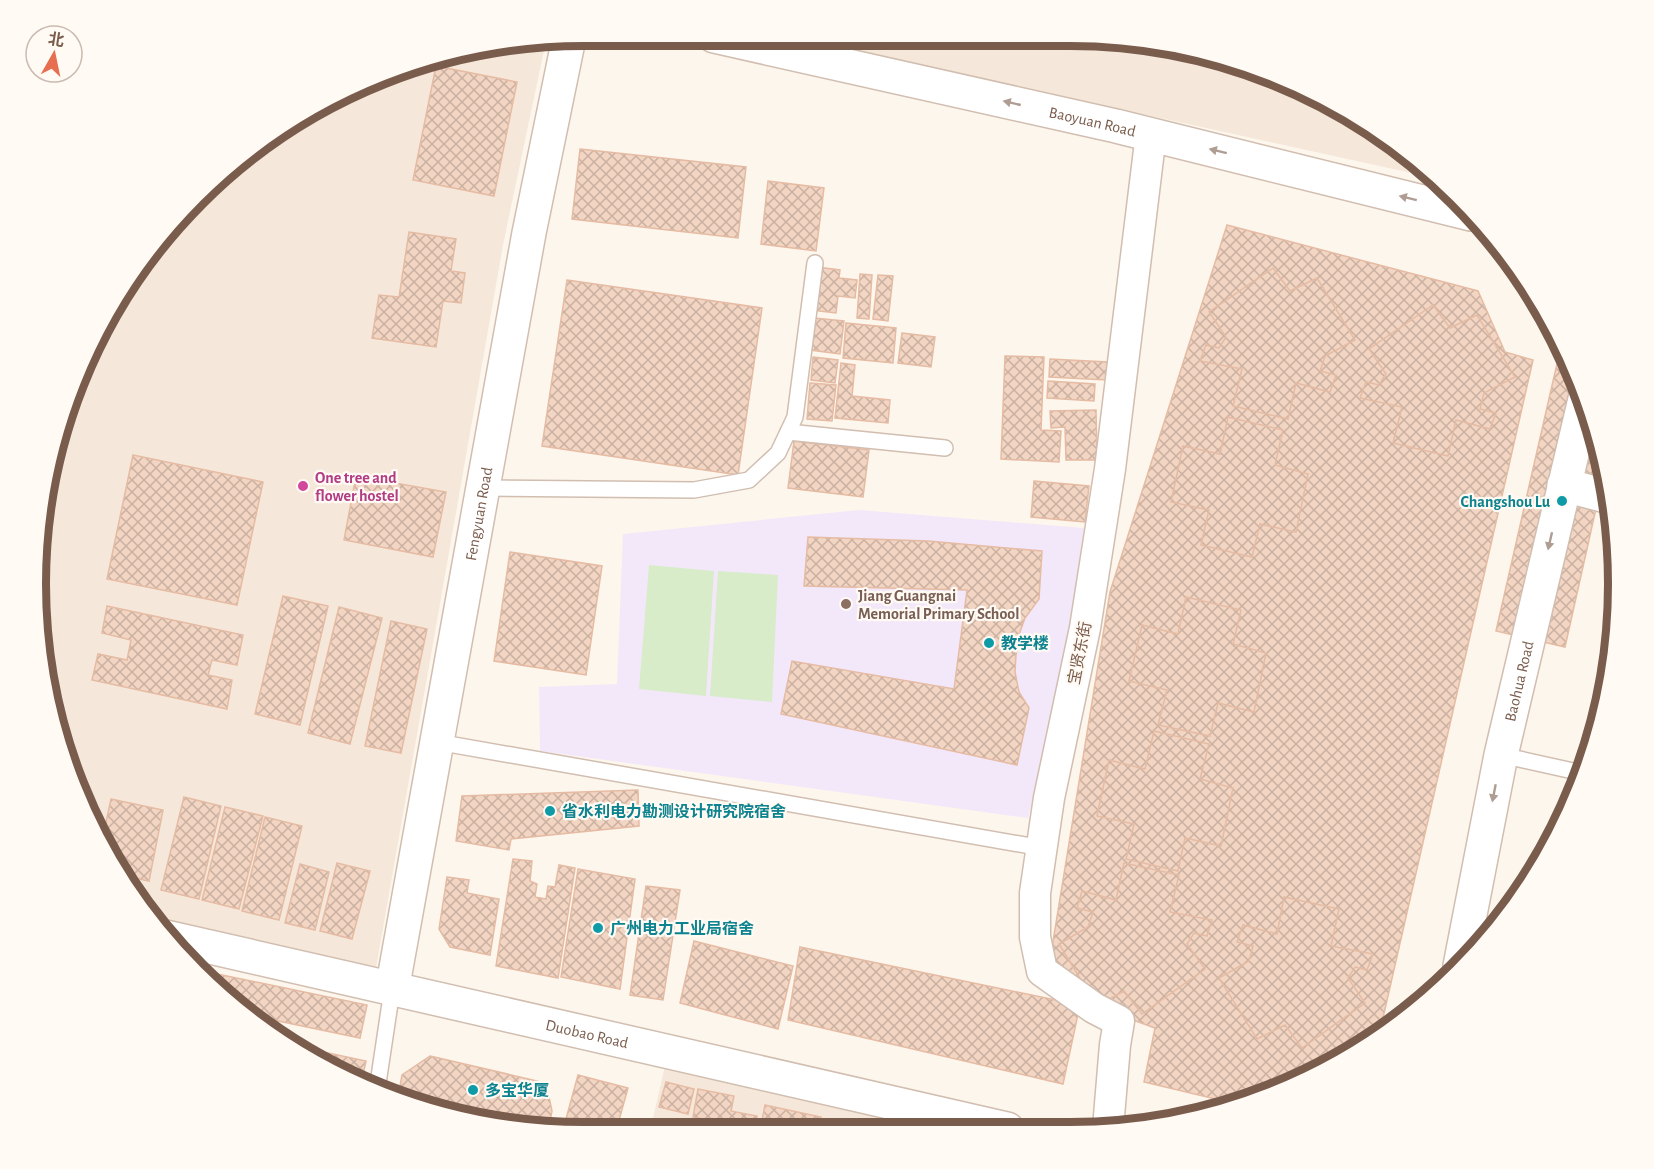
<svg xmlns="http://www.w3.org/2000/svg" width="1654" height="1169" font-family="'Alegreya Sans','Noto Sans SC',sans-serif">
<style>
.residential{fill:#f5e8da}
.education{fill:#f3e8fa}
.pitch{fill:#d8ecc9}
.building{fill:url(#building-cross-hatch);stroke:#e6bba3;stroke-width:1.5}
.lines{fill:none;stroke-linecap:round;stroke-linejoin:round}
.service-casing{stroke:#d1beb0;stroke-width:18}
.minor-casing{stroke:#d1beb0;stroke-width:33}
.tertiary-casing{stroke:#d1beb0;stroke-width:36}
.service{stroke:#fff;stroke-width:15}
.minor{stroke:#fff;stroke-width:30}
.tertiary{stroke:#fff;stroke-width:33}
.oneway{fill:#af9d94}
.hotel-dot{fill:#d1479c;stroke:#fffaf3;stroke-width:2}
.culture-dot{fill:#0f9aa8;stroke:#fffaf3;stroke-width:2}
.education-dot{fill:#8d6e63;stroke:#fffaf3;stroke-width:2}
.labels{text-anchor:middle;stroke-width:4.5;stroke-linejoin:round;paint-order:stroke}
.street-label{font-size:16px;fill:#7a5c4d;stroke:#fffaf3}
.hotel-label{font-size:16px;font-weight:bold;fill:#b23c85;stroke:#fffaf3;text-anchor:start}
.culture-label{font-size:16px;font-weight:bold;fill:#0d838f;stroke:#fffaf3;text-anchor:start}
.education-label{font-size:16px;font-weight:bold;fill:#785e54;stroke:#fffaf3;text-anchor:start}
.rim{fill:none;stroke:#7a5c4d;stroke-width:8}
</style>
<defs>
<pattern id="building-cross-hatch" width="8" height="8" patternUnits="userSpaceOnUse" patternTransform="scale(1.5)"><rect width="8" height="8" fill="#f3d5c3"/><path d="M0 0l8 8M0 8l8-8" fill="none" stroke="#cab0a1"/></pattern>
</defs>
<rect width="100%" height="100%" fill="#fdf6ec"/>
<!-- residential -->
<g class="residential">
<polygon points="787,36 1070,36 1177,47 1344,110 1425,176"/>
<polygon points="546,41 503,245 376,968 152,916 92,827 41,656 41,513 78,374 172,223 280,128 442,55"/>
<polygon points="665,1066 943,1129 650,1131"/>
</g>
<!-- education -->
<polygon class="education" points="859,510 1084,528 1062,674 1028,818 540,751 539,687 617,684 623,534"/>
<!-- pitch -->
<g class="pitch">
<polygon points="649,565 714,571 706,696 639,689"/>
<polygon points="718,571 778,575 772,702 710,696"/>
</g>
<!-- building -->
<g class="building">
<polygon points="871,36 934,36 931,49"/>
<polygon points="436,66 517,82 494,196 413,180"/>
<polygon points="580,149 746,167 738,238 572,219"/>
<polygon points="768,181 824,188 816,251 761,244"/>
<polygon points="1227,225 1478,291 1505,352 1533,360 1380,1031 1312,1077 1228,1102 1144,1082 1155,1028 1097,1007 1049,966 1110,592"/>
<polygon points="409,232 456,239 451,271 465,273 461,303 443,301 436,347 372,338 379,295 399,297"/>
<polygon points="817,267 840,270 839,278 857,280 855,298 838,296 836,313 811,310"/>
<polygon points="1273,268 1290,291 1317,278 1355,340 1325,356 1320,371 1336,375 1330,392 1296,383 1288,419 1233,406 1242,369 1200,361 1206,345 1219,348 1226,337 1209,312"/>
<polygon points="860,274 872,275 869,319 857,318"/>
<polygon points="878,275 893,276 888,321 873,319"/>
<polygon points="567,280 762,308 738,475 542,446"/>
<polygon points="1433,305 1450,328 1477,315 1515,377 1484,393 1480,409 1496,413 1490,429 1456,420 1448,456 1393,443 1402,407 1360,398 1366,382 1379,385 1386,374 1369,349"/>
<polygon points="814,318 844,321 840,354 810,350"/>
<polygon points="846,323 896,328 893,363 843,358"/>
<polygon points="902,333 935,337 931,367 898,363"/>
<polygon points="1561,346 1589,408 1604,473 1565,647 1496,631"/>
<polygon points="1005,356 1044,357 1041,430 1061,431 1059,462 1001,459"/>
<polygon points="813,357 838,360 835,383 811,380"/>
<polygon points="1050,359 1108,362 1107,380 1049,377"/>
<polygon points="841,363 855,365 852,396 890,400 888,423 835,418"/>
<polygon points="1048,381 1095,384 1094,401 1047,398"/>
<polygon points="810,383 836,385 832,421 807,419"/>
<polygon points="1096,410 1097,460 1066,460 1065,427 1051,428 1050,411"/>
<polygon points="1228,417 1283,430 1275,465 1308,474 1296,532 1260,524 1252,557 1201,545 1209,510 1171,502 1183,446 1220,454"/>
<polygon points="794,441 869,450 863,497 788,488"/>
<polygon points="133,455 263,482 237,605 107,579"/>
<polygon points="356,476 446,492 433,557 344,540"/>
<polygon points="1034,481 1089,486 1085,522 1031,517"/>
<polygon points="808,537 928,541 1042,551 1039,599 1025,618 1020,632 1016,655 1015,672 1019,692 1029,708 1017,765 781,714 792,661 954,689 967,590 804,586"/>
<polygon points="510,552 602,566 586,675 494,661"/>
<polygon points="283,596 328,606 300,725 255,714"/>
<polygon points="1186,597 1241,610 1233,644 1266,653 1254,712 1218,703 1210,736 1158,725 1167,690 1129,681 1142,625 1178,634"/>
<polygon points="107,606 243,635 237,665 212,660 208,675 232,680 227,709 92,680 98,654 127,660 131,640 102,633"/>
<polygon points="339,607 382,618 350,744 308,733"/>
<polygon points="391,621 427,629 401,753 365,746"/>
<polygon points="1154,731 1209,744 1200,779 1233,788 1221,846 1185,838 1178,871 1126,859 1134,824 1097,816 1109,760 1145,769"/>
<polygon points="638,790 639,826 511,839 509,850 456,841 462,796"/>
<polygon points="184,797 221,806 199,899 161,890"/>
<polygon points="111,799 163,810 149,881 125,876 102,841"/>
<polygon points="225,807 263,816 239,909 202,900"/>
<polygon points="265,817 302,826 279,920 242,911"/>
<polygon points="513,859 532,861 530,881 537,884 535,897 546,899 548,886 555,887 559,865 575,868 558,978 496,966"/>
<polygon points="337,863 370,871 352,939 320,931"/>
<polygon points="1124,863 1179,875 1170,912 1212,920 1207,936 1194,933 1187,944 1205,969 1142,1014 1124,991 1097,1006 1059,944 1088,927 1093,912 1077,908 1082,891 1116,900"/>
<polygon points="300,864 329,872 315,930 285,923"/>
<polygon points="578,869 635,879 620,989 561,977"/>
<polygon points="447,877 469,880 467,893 499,899 490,955 450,947 439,929"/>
<polygon points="646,886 680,890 663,1000 630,995"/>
<polygon points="1284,897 1339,909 1331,946 1373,954 1367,970 1355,967 1348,978 1365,1003 1302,1048 1285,1025 1257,1039 1219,978 1249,961 1253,946 1237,942 1243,925 1277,934"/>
<polygon points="694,941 793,966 778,1029 680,1003"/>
<polygon points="800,947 1080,1005 1063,1084 788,1020"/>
<polygon points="198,970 367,1005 360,1038 245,1014"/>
<polygon points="291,1045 366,1061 361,1084 342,1077"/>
<polygon points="430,1056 546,1083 552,1111 548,1132 443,1114 398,1097 402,1075"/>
<polygon points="578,1075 628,1088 616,1131 566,1119"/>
<polygon points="666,1082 694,1089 688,1114 659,1107"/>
<polygon points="698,1089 734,1096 731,1111 757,1116 755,1129 693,1117"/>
<polygon points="765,1105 821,1117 818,1130 760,1131"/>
<polygon points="832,1120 875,1130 830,1130"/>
<polygon points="658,1125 687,1130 687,1131 657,1131"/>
</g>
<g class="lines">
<!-- service casing -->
<g class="service-casing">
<g id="service">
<polyline points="788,432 945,448"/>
<polyline points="483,488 694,490 749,480 778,453 795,417 815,263"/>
<polyline points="437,742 1042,848"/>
<polyline points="1501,755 1582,773"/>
<polyline points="377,1090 392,990"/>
</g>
</g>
<!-- minor casing -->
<g class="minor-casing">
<polyline id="minor" points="1108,1128 1115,1045 1119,1021 1094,1008 1042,971 1035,937 1035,893 1049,798 1085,628 1110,469 1151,134"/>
</g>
<!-- tertiary casing -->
<g class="tertiary-casing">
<g id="tertiary">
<path id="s1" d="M714,36L1116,126L1471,214"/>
<polyline points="1564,485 1610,497"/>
<path id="s2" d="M166,937L1007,1129"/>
<path id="s3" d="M1460,966L1501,755L1585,399"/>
<path id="s4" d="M392,990L529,233L569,38"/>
</g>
</g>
<!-- service -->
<use href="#service" class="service"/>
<!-- minor -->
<use href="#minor" class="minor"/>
<!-- tertiary -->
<use href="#tertiary" class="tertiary"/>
</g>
<!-- one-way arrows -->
<defs><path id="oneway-solid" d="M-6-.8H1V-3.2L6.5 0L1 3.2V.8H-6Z" transform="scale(1.5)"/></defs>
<g class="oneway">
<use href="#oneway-solid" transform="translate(1012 103) rotate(-167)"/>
<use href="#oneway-solid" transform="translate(1218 151) rotate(-166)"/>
<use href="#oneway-solid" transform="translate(1408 198) rotate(-166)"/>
<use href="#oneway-solid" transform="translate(1550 541) rotate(103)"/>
<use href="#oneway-solid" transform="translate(1494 793) rotate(101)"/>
</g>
<!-- markers -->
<circle class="hotel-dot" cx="303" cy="486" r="6"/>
<g class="culture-dot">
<circle cx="1562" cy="501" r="6"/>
<circle cx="989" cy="643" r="6"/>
<circle cx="550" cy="811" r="6"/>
<circle cx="598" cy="928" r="6"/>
<circle cx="473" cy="1090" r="6"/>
</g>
<circle class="education-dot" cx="846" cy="604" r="6"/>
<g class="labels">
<!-- street labels -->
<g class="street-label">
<text dy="6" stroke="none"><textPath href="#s1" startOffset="388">Baoyuan Road</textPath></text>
<text dy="6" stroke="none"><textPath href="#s4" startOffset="484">Fengyuan Road</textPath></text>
<text transform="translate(1079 653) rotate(-79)" y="6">宝贤东街</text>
<text dy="6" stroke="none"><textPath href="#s3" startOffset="291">Baohua Road</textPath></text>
<text dy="6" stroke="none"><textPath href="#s2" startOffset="432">Duobao Road</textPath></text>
</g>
<!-- hotel labels -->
<g class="hotel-label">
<text x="315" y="483">One tree and<tspan x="315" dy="18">flower hostel</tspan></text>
</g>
<!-- culture labels -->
<g class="culture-label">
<text x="1550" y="507" text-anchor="end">Changshou Lu</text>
<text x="1001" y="649">教学楼</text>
<text x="562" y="817">省水利电力勘测设计研究院宿舍</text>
<text x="610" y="934">广州电力工业局宿舍</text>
<text x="485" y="1096">多宝华厦</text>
</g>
<!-- education labels -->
<g class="education-label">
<text x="858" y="601">Jiang Guangnai<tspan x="858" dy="18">Memorial Primary School</tspan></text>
</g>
</g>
<!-- crop -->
<path d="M0 0H1654V1169H0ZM584 46H1070A538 538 0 0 1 1608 584V584A538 538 0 0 1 1070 1122H584A538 538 0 0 1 46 584V584A538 538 0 0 1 584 46Z" fill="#fffaf3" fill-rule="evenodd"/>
<path class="rim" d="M584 46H1070A538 538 0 0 1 1608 584V584A538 538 0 0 1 1070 1122H584A538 538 0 0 1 46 584V584A538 538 0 0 1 584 46Z"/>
<!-- north arrow -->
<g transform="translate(54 54) rotate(9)"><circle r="28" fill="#fffaf3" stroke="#cabbb1" stroke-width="1.5"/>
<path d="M0-4.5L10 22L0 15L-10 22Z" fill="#e76f51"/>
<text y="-9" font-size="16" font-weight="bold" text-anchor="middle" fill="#7a5c4d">北</text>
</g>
</svg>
